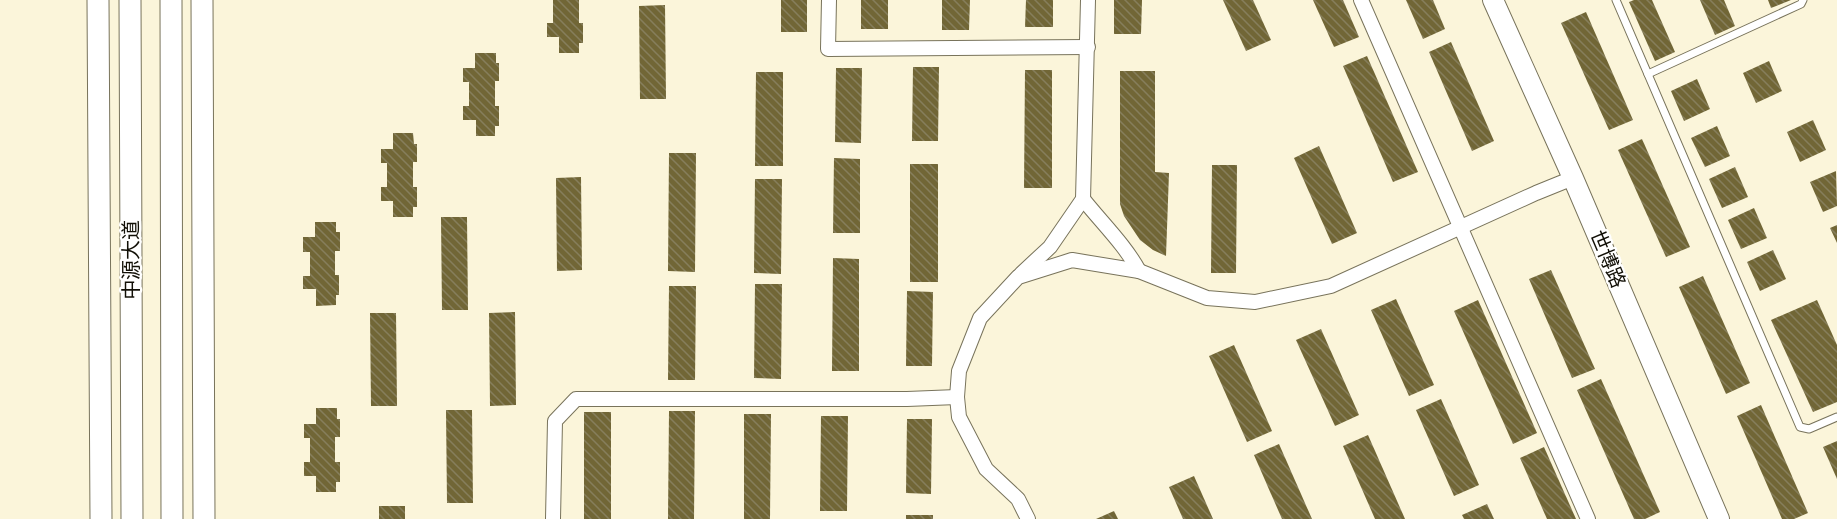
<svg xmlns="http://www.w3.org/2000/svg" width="1837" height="519" font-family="Arial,'Noto Sans SC',sans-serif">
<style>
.building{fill:url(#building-back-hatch)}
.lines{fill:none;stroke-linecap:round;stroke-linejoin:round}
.service-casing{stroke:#78735b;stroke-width:9}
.minor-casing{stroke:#78735b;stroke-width:16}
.secondary-casing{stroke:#78735b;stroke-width:22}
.primary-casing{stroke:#78735b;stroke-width:23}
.service{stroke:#fff;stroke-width:7}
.minor{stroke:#fff;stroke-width:14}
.secondary{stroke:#fff;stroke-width:20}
.primary{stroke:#fff;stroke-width:21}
.labels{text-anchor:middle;stroke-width:4.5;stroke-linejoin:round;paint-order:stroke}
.street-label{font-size:20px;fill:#110f06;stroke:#fff}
</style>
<defs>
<pattern id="building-back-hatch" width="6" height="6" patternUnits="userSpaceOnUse" patternTransform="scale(1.5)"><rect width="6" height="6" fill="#716636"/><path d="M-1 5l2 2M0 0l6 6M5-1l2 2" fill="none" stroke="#867e5c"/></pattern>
</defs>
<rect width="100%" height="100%" fill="#fbf5da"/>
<!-- building -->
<g class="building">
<polygon points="553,0 579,0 579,23 583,23 583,43 579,43 579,53 559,53 559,37 547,37 547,23 553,23"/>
<rect x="781" y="0" width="26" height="32"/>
<rect x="861" y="0" width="27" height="29"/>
<polygon points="942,0 970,0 969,30 942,30"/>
<polygon points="1026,0 1053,0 1053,27 1025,27"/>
<polygon points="1114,0 1142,0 1141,34 1114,34"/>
<polygon points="1223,0 1253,0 1271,40 1246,51"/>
<polygon points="1313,0 1343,0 1359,37 1334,47"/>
<polygon points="1406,0 1433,0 1445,29 1423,39"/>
<polygon points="1634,0 1652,0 1675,52 1655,61 1629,2"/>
<polygon points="1700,0 1724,0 1735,26 1715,35"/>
<polygon points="1768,0 1791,0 1771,8"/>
<polygon points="665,5 666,99 640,99 639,6"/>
<polygon points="1586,12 1633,120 1609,130 1561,23"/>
<polygon points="1451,42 1494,141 1472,151 1429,52"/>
<polygon points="475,53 496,53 496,63 499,63 499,81 495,81 495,106 499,106 499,126 495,126 495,136 476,136 476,120 463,120 463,106 469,106 469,82 463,82 463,68 475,68"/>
<polygon points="1367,56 1418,172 1393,182 1343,66"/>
<polygon points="1769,61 1782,91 1756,103 1743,73"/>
<polygon points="913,67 939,67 938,141 912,141"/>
<polygon points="836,68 862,68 861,143 835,142"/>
<polygon points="1025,70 1052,70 1052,188 1024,188"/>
<polygon points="1120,71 1155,71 1155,172 1169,173 1166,256 1153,250 1140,240 1124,216 1120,204"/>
<polygon points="756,72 783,72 783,166 755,166"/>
<polygon points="1697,79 1710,109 1684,121 1671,91"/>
<polygon points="1813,120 1826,150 1800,162 1787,132"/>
<polygon points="1717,126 1730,156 1705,167 1691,138"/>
<polygon points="393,133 413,133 414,144 417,144 417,162 413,162 413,187 417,187 417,207 413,207 413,217 393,217 393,201 381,201 381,187 387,187 387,163 381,163 381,149 393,149"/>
<polygon points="1642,139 1690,247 1666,257 1618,150"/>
<polygon points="1319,146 1357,233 1332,244 1294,158"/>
<polygon points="669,153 696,153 695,272 668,271"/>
<polygon points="834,158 860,159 860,233 833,233"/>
<rect x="910" y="164" width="28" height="118"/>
<polygon points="1212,165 1237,165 1236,273 1211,273"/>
<polygon points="1735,167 1748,197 1722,208 1709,179"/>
<polygon points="1836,171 1837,206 1823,212 1810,182"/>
<polygon points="581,177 582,270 557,271 556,178"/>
<polygon points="755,179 782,179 781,274 754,273"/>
<polygon points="1754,208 1767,238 1741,249 1728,220"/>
<polygon points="441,217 467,217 468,310 442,310"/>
<polygon points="315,222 336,222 336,232 340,232 340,251 335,251 335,275 339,275 339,295 336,295 336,305 316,306 316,289 303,289 303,276 310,276 310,252 303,252 303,237 315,237"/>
<polygon points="1837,225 1837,243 1830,228"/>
<polygon points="1773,250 1786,279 1760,291 1747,262"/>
<polygon points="833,258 859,259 859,371 832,371"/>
<polygon points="1551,270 1595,369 1572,378 1529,279"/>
<polygon points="1703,276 1750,383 1726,394 1679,287"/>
<polygon points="755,284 782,284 781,379 754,378"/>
<polygon points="669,286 696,286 695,380 668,380"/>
<polygon points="907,291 933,292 932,366 906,366"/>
<polygon points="1396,299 1434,385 1409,396 1371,310"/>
<polygon points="1478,300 1537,433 1513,444 1454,311"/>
<polygon points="1817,300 1837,345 1837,402 1813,412 1771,320"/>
<polygon points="515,312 516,405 490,406 489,313"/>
<polygon points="370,313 396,313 397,406 371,406"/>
<polygon points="1321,329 1359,415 1335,426 1296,340"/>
<polygon points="1234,345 1272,431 1247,442 1209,356"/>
<polygon points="1601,379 1660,512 1645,519 1634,519 1577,390"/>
<polygon points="1441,399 1479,485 1454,496 1416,410"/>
<polygon points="1761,405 1808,513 1794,519 1782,519 1737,416"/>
<polygon points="316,408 337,408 337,419 340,419 340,437 335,437 335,462 340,462 340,482 336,482 336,492 316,492 316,476 304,476 304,462 310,462 310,438 304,438 304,424 316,424"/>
<polygon points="446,410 472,410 473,503 447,503"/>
<polygon points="669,411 695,411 694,519 668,519"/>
<rect x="584" y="412" width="27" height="107"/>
<polygon points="744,414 771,414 770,519 744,519"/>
<polygon points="821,416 848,416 847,511 820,511"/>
<polygon points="907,419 932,419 931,494 906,493"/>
<polygon points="1368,435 1405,519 1375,519 1343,446"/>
<polygon points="1837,441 1837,479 1823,447"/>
<polygon points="1279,444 1312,519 1282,519 1254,455"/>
<polygon points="1544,447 1576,519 1547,519 1520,458"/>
<polygon points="1194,476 1213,519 1183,519 1169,487"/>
<polygon points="1487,504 1494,519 1464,519 1462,515"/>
<rect x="379" y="506" width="26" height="13"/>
<polygon points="1114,511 1118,519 1096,519"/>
<rect x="906" y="515" width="27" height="4"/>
</g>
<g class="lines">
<!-- service casing -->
<g class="service-casing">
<g id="service">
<polyline points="1616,0 1800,427 1809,429 1837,417"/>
<polyline points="1648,74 1801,4 1803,0"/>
</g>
</g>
<!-- minor casing -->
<g class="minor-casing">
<g id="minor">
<polyline points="829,0 828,49 1088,47"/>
<polyline points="1361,0 1588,519"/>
<path d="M1083,199C1102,223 1125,245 1139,271"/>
<polyline points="1021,274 1050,247 1083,199 1088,0"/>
<polyline points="553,519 555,421 576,399 907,399 957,397"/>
<polyline points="1028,519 1018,499 986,469 959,417 957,397 959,371 980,318 1018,277 1072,260 1139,271 1207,298 1255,302 1331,286 1536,193 1573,178"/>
</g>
</g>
<!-- secondary casing -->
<g class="secondary-casing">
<polyline id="secondary" points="1493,0 1573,178 1719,519"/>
</g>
<!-- primary casing -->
<g class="primary-casing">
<g id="primary">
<polyline points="98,0 101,519"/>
<polyline points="130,0 132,519"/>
<polyline points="171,0 172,519"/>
<polyline points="202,0 204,519"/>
</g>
</g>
<!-- service -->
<use href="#service" class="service"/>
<!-- minor -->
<use href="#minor" class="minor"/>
<!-- secondary -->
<use href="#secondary" class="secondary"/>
<!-- primary -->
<use href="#primary" class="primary"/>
</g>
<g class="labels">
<!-- street labels -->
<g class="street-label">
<text transform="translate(1608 259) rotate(67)" y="7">世博路</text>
<text transform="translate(131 260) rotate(-90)" y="7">中源大道</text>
</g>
</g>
</svg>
